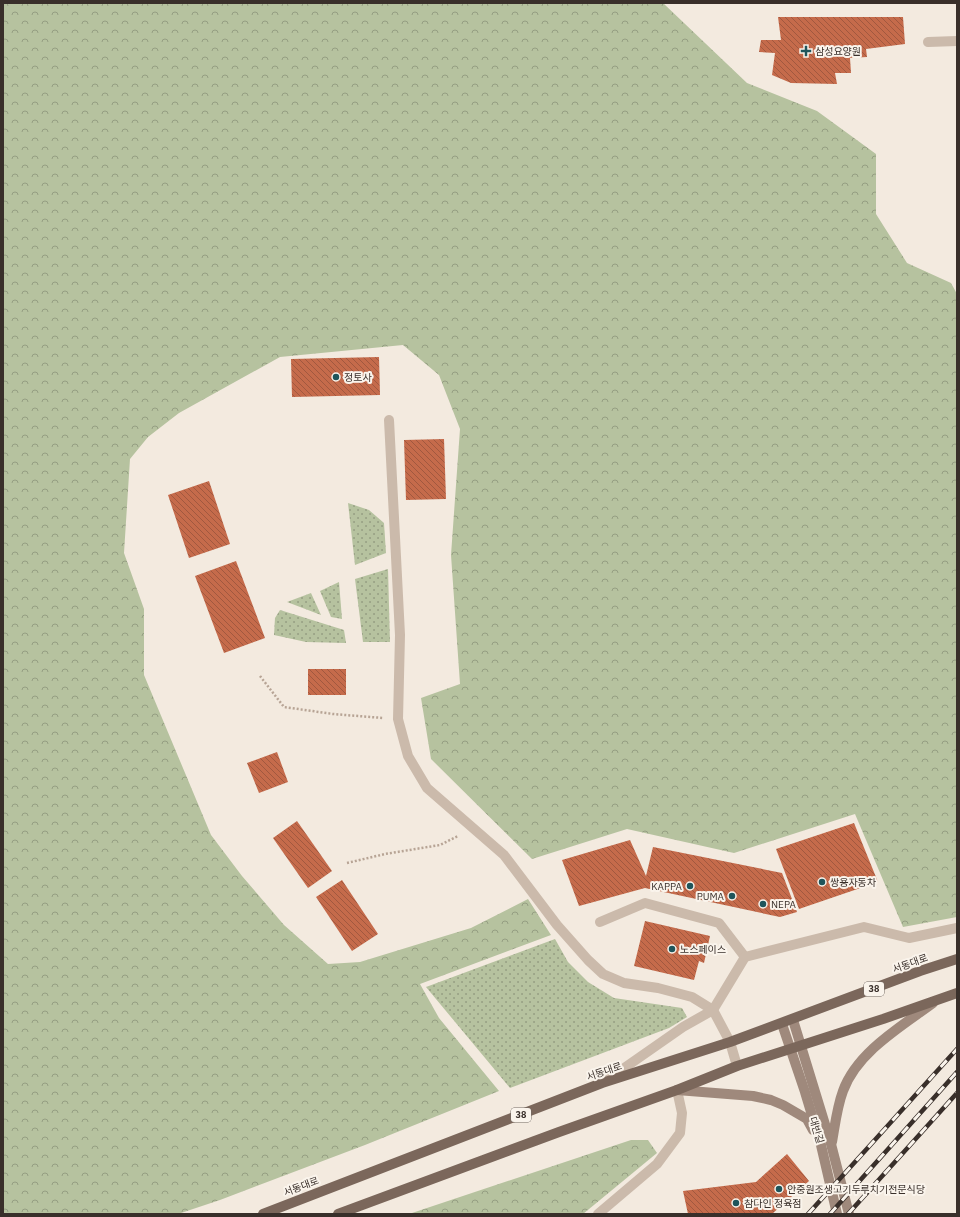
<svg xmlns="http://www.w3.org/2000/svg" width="960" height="1217" font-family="'IBM Plex Sans','Noto Sans KR',sans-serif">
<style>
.grass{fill:url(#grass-dots)}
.forest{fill:url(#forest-crowns)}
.building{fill:url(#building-back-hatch)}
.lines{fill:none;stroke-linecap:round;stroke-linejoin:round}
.path{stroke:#b7a495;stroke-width:2.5;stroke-dasharray:2 2;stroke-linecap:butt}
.lane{stroke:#cbbaab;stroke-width:10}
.secondary{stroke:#9f897c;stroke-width:10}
.primary{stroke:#7b675b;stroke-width:10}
.rail-casing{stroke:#392f2a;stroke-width:4.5}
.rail{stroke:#faf4ec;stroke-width:3;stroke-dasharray:9;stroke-linecap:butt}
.poi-dot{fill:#1f555b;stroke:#faf4ec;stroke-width:1.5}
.labels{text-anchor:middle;stroke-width:4;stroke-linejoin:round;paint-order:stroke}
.shield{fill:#faf4ec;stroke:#736a64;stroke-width:1}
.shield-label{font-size:9px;font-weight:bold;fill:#392f2a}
.poi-label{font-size:10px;fill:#392f2a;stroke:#faf4ec;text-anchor:start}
.street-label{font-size:10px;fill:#392f2a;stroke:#faf4ec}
</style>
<defs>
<pattern id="grass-dots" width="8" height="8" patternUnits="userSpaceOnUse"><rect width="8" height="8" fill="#b6c29f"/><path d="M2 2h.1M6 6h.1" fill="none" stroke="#959e82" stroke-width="1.8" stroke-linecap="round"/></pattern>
<pattern id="forest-crowns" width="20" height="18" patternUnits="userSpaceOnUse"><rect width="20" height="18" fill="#b6c29f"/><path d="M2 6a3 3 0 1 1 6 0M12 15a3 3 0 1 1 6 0" fill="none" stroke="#959e82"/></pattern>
<pattern id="building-back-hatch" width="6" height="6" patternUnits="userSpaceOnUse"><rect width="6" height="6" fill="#c56b4b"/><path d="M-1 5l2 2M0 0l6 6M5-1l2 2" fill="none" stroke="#a1583f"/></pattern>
</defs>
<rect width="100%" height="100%" fill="#f3eadf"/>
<!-- grass -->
<g class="grass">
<polygon points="348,503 369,510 384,523 386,553 355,565"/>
<polygon points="388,569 390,642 363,642 355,579"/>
<polygon points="339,582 342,619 331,617 320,591"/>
<polygon points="311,593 321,615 287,602"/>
<polygon points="280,610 344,630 346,643 306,642 274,635 275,618"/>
<polygon points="555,939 568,962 588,982 614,998 682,1008 687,1017 669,1028 510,1088 426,987"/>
</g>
<!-- forest -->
<g class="forest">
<polygon points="3,3 663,3 747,83 817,111 876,154 876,214 907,263 951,283 957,294 957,917 903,927 855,814 734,853 627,829 532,859 431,759 421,698 460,684 451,555 460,429 439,375 403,345 280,357 179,413 148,437 130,459 124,553 144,609 144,675 211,835 242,876 284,925 328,964 360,962 471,928 528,899 551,935 420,984 439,1018 499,1091 365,1145 220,1200 178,1214 3,1214"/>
<polygon points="631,1140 648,1140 657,1153 583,1214 409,1214"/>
</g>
<!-- building -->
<g class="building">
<polygon points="778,17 903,17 905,44 866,49 867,57 850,58 851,73 835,73 837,84 791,83 772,75 775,53 759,52 761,40 781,40"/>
<polygon points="379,357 380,395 292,397 291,359"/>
<polygon points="444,439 446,499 406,500 404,440"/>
<polygon points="209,481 230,544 189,558 168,495"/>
<polygon points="236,561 265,638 224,653 195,576"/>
<rect x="308" y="669" width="38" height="26"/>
<polygon points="277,752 288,782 259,793 247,763"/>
<polygon points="297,821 332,871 308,888 273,838"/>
<polygon points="854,823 878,882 799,909 776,849"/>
<polygon points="630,840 646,876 653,847 782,873 797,912 780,917 645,888 579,906 562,860"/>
<polygon points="342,880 378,934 352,951 316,897"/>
<polygon points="645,921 710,936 704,963 699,961 694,980 634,966"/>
<polygon points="787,1154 809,1181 772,1214 688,1214 683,1191 756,1182"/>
</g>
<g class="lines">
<!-- path -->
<g class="path">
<polyline points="260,676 284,707 333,714 383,718"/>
<polyline points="347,863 385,854 440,845 458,836"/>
</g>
<!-- lane -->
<g class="lane">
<polyline points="928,42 957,41"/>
<polyline points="389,420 400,635 398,719 408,756 427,788 504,855 557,925 588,960 603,974 624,983 658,988 692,997 713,1010 730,1042 737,1066"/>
<polyline points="600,922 645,903 719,923 745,957"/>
<polyline points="607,1080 683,1027 713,1010 745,957 864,927 909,938 957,928"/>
<polyline points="598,1214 657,1164 680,1133 682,1113 677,1090"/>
</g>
<!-- secondary -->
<g class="secondary">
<polyline points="793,1020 831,1144 849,1214"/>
<polyline points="782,1024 805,1092 821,1145 837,1214"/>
<polyline points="677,1090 753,1096 771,1100 783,1105 807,1119 813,1130"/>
<path d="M832,1142C835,1125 837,1107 843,1091C857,1052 902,1026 933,1003"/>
</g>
<!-- primary -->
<g class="primary">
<polyline points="263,1214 602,1083 730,1042 920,971 957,959"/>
<polyline points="338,1214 559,1132 677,1090 737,1066 883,1019 957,993"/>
</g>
<!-- rail casing -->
<g class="rail-casing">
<g id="rail">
<polyline points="808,1214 957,1049"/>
<polyline points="830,1214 957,1072"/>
<polyline points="848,1214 957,1093"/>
</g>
</g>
<!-- rail -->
<use href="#rail" class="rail"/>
</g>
<!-- markers -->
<g class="poi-dot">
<path d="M804 45h4v4h4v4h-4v4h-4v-4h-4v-4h4z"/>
<circle cx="336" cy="377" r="4"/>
<circle cx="822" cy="882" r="4"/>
<circle cx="690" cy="886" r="4"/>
<circle cx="732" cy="896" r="4"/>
<circle cx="763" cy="904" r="4"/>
<circle cx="672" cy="949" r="4"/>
<circle cx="779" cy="1189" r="4"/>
<circle cx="736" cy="1203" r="4"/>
</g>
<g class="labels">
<!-- shield labels -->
<g class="shield">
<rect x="864" y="982" width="20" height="14" rx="3"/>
<rect x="511" y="1108" width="20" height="14" rx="3"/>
</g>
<g class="shield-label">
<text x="874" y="992">38</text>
<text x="521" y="1118">38</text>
</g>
<!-- poi labels -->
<g class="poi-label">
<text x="815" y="55">삼성요양원</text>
<text x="344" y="381">정토사</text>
<text x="830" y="886">쌍용자동차</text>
<text x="682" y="890" text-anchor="end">KAPPA</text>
<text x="724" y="900" text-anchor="end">PUMA</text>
<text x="771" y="908">NEPA</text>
<text x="680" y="953">노스페이스</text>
<text x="787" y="1193">안중원조생고기두루치기전문식당</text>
<text x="744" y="1207">참다인 정육점</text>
</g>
<!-- street labels -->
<g class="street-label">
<text transform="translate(910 963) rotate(-20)" y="4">서동대로</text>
<text transform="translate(604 1071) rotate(-19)" y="4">서동대로</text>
<text transform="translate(817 1130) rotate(73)" y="4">대반길</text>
<text transform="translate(301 1186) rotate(-21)" y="4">서동대로</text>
</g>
</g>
<!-- border -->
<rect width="960" height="1217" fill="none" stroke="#392f2a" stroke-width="8"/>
</svg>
